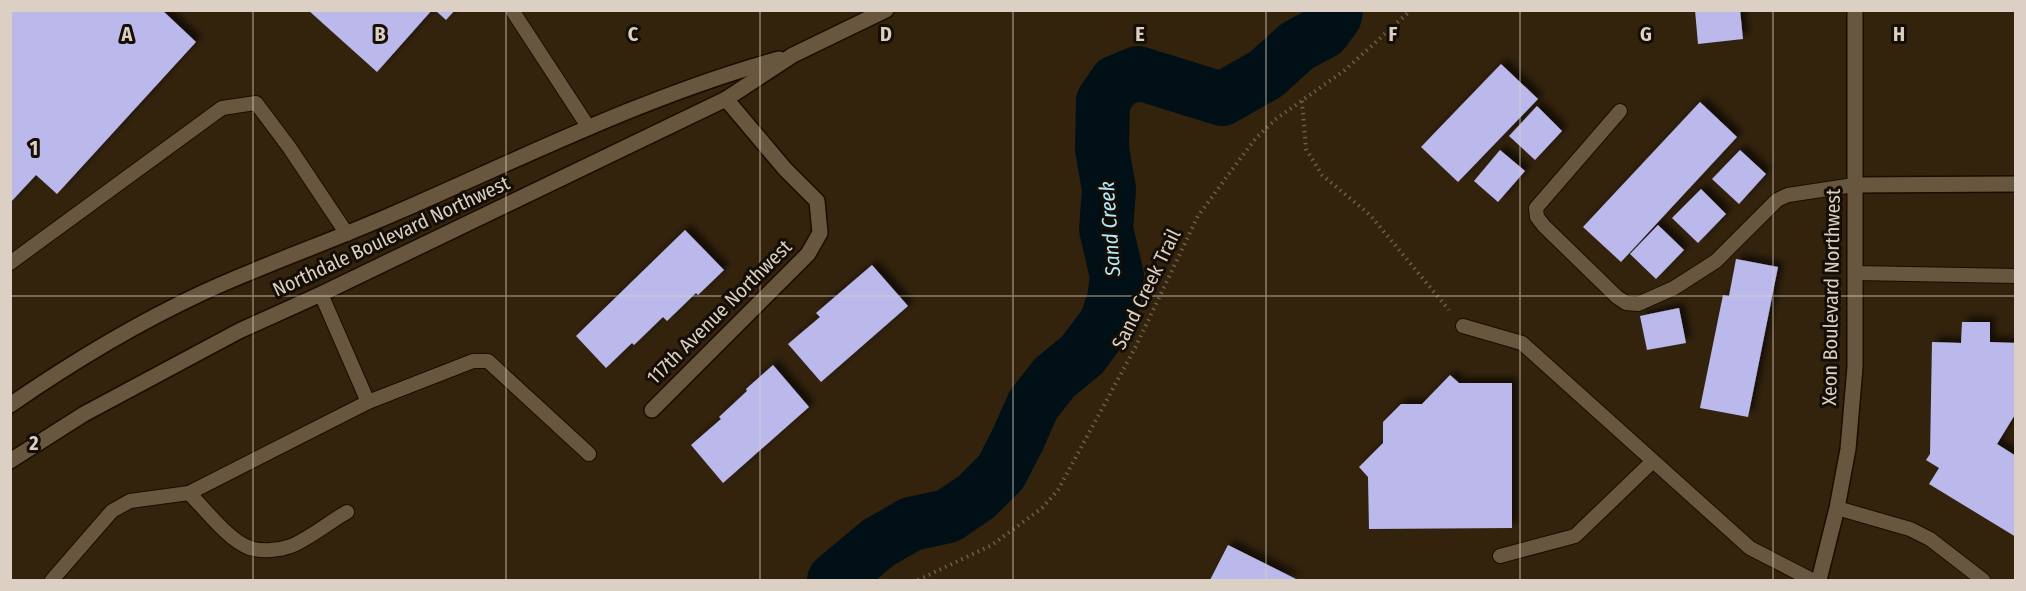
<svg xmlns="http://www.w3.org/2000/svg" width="2026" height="591" font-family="'Fira Sans Condensed',sans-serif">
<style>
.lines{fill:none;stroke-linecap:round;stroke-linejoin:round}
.river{stroke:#001016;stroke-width:54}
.building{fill:#bbb9ec;filter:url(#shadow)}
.lane-casing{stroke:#1a0c00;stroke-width:16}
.street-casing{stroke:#1a0c00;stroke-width:18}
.secondary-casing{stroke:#1a0c00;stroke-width:18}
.path{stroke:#6d5f4c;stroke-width:4;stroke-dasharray:1.5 4.5;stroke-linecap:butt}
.lane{stroke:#68563f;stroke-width:14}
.street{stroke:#68563f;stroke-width:15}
.secondary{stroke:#68563f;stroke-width:15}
.grid{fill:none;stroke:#dbd0c3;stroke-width:1.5;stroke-opacity:0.55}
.labels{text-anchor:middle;stroke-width:6;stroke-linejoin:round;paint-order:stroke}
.street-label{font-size:20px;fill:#dbd0c3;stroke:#150e06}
.water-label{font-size:21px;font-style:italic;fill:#b3ebfd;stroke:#150e06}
.grid-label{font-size:20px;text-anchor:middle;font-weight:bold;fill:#dbd0c3;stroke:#150e06;stroke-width:6;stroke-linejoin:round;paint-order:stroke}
</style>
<defs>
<filter id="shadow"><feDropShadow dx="5.5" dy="-5.5" stdDeviation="3" flood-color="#0009"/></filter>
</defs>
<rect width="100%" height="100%" fill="#33230d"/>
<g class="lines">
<!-- river -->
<polyline class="river" points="834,580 878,543 911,524 948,516 976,497 1001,472 1018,439 1033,405 1054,378 1082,355 1106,323 1114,299 1117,276 1106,229 1109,189 1102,149 1103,101 1116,82 1138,73 1222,99 1266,74 1297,46 1323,32 1335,16 1336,10"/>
</g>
<!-- building -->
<g class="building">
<polygon points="10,10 162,10 196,42 57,194 36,175 10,203"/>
<polygon points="308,10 432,10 377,72"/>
<polygon points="435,10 455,10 446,20"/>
<polygon points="1695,10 1740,10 1743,39 1698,44"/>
<polygon points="1501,64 1538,99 1458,182 1421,147"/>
<polygon points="1700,102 1737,137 1621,262 1583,227"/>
<polygon points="1537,106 1562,131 1535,160 1509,136"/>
<polygon points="1500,150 1525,171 1498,202 1474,181"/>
<polygon points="1740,150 1766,174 1739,204 1712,179"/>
<polygon points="1701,189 1726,214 1698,243 1672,218"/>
<polygon points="1658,225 1684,250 1656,279 1630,254"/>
<polygon points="685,230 724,270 698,295 696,293 667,321 663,317 634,345 632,343 606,368 576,336"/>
<polygon points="1736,259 1778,267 1748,417 1700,408 1723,295 1729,296"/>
<polygon points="872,265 908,306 821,382 788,344 820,317 816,313"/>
<polygon points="1679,308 1686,343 1647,350 1640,316"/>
<polygon points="1962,322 1990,322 1990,342 2016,343 2016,413 1997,444 2016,456 2016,537 1929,484 1939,468 1926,460 1930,454 1932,342 1961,343"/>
<polygon points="773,365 809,407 723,483 691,445 721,419 719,417 747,391 746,389"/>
<polygon points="1450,375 1459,383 1512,383 1512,528 1369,529 1368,477 1359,467 1383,443 1383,422 1401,404 1422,404"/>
<polygon points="1228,545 1298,580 1210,580"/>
</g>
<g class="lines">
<!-- lane casing -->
<g class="lane-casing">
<g id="lane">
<polyline points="512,10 589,128"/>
<polyline points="1620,111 1536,208 1537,217 1544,226 1617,297 1626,303 1638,304 1674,288 1716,261 1777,200 1788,195 1854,185"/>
<polyline points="10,263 222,108 256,103 289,147 347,234"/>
<polyline points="1856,273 2016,276"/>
<polyline points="1463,326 1522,343 1750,548 1812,580"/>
<polyline points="368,402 473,361 488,361 589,454"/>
<path d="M189,493C205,509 229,541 250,548C262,552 280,550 291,546C307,540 331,521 347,512"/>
<polyline points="1837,508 1910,529 1930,539 1983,580"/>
<polyline points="1500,556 1575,536 1653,461"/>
<polyline points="52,580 112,511 130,501 189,493 368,402 321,294"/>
</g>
</g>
<!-- street casing -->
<g class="street-casing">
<g id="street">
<polyline points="1854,185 2016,184"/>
<polyline points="652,410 808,254 820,233 817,201 785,169 726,99"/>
<polyline points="1819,580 1837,508 1848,449 1855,367 1855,10"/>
</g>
</g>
<!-- secondary casing -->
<g class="secondary-casing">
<g id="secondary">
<path d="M10,405C71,363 135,324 202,293C267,263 335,240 400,211C524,157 648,95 779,59"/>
<polyline points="10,461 84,414 239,331 321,294 726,99 793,55 886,10"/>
</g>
</g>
<!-- path -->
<g class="path">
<polyline points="1302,101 1306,149 1322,175 1370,215 1449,310"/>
<polyline points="918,580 992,545 1042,508 1058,490 1136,346 1198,216 1240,159 1256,138 1276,119 1345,70 1411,10"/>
</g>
<!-- lane -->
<use href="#lane" class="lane"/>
<!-- street -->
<use href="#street" class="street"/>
<!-- secondary -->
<use href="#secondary" class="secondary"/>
</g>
<!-- grid -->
<path class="grid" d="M253,10V580M506,10V580M760,10V580M1013,10V580M1266,10V580M1520,10V580M1773,10V580M10,296H2016"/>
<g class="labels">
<!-- street labels -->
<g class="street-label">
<text transform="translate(391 236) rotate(-25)" y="7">Northdale Boulevard Northwest</text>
<text transform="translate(1146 289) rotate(-64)" y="7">Sand Creek Trail</text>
<text transform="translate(1831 297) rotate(-89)" y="7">Xeon Boulevard Northwest</text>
<text transform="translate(719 312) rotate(-45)" y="7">117th Avenue Northwest</text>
</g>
<!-- water labels -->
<g class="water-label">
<text transform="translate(1110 229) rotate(-94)" y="7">Sand Creek</text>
</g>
</g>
<g class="grid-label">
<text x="127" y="41">A</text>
<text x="380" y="41">B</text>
<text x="633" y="41">C</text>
<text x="886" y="41">D</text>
<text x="1140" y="41">E</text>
<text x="1393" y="41">F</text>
<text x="1646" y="41">G</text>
<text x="1899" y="41">H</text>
<text x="34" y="155">1</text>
<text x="34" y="450">2</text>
</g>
<!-- border -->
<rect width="2026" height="591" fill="none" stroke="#dbd0c3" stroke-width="24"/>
</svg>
